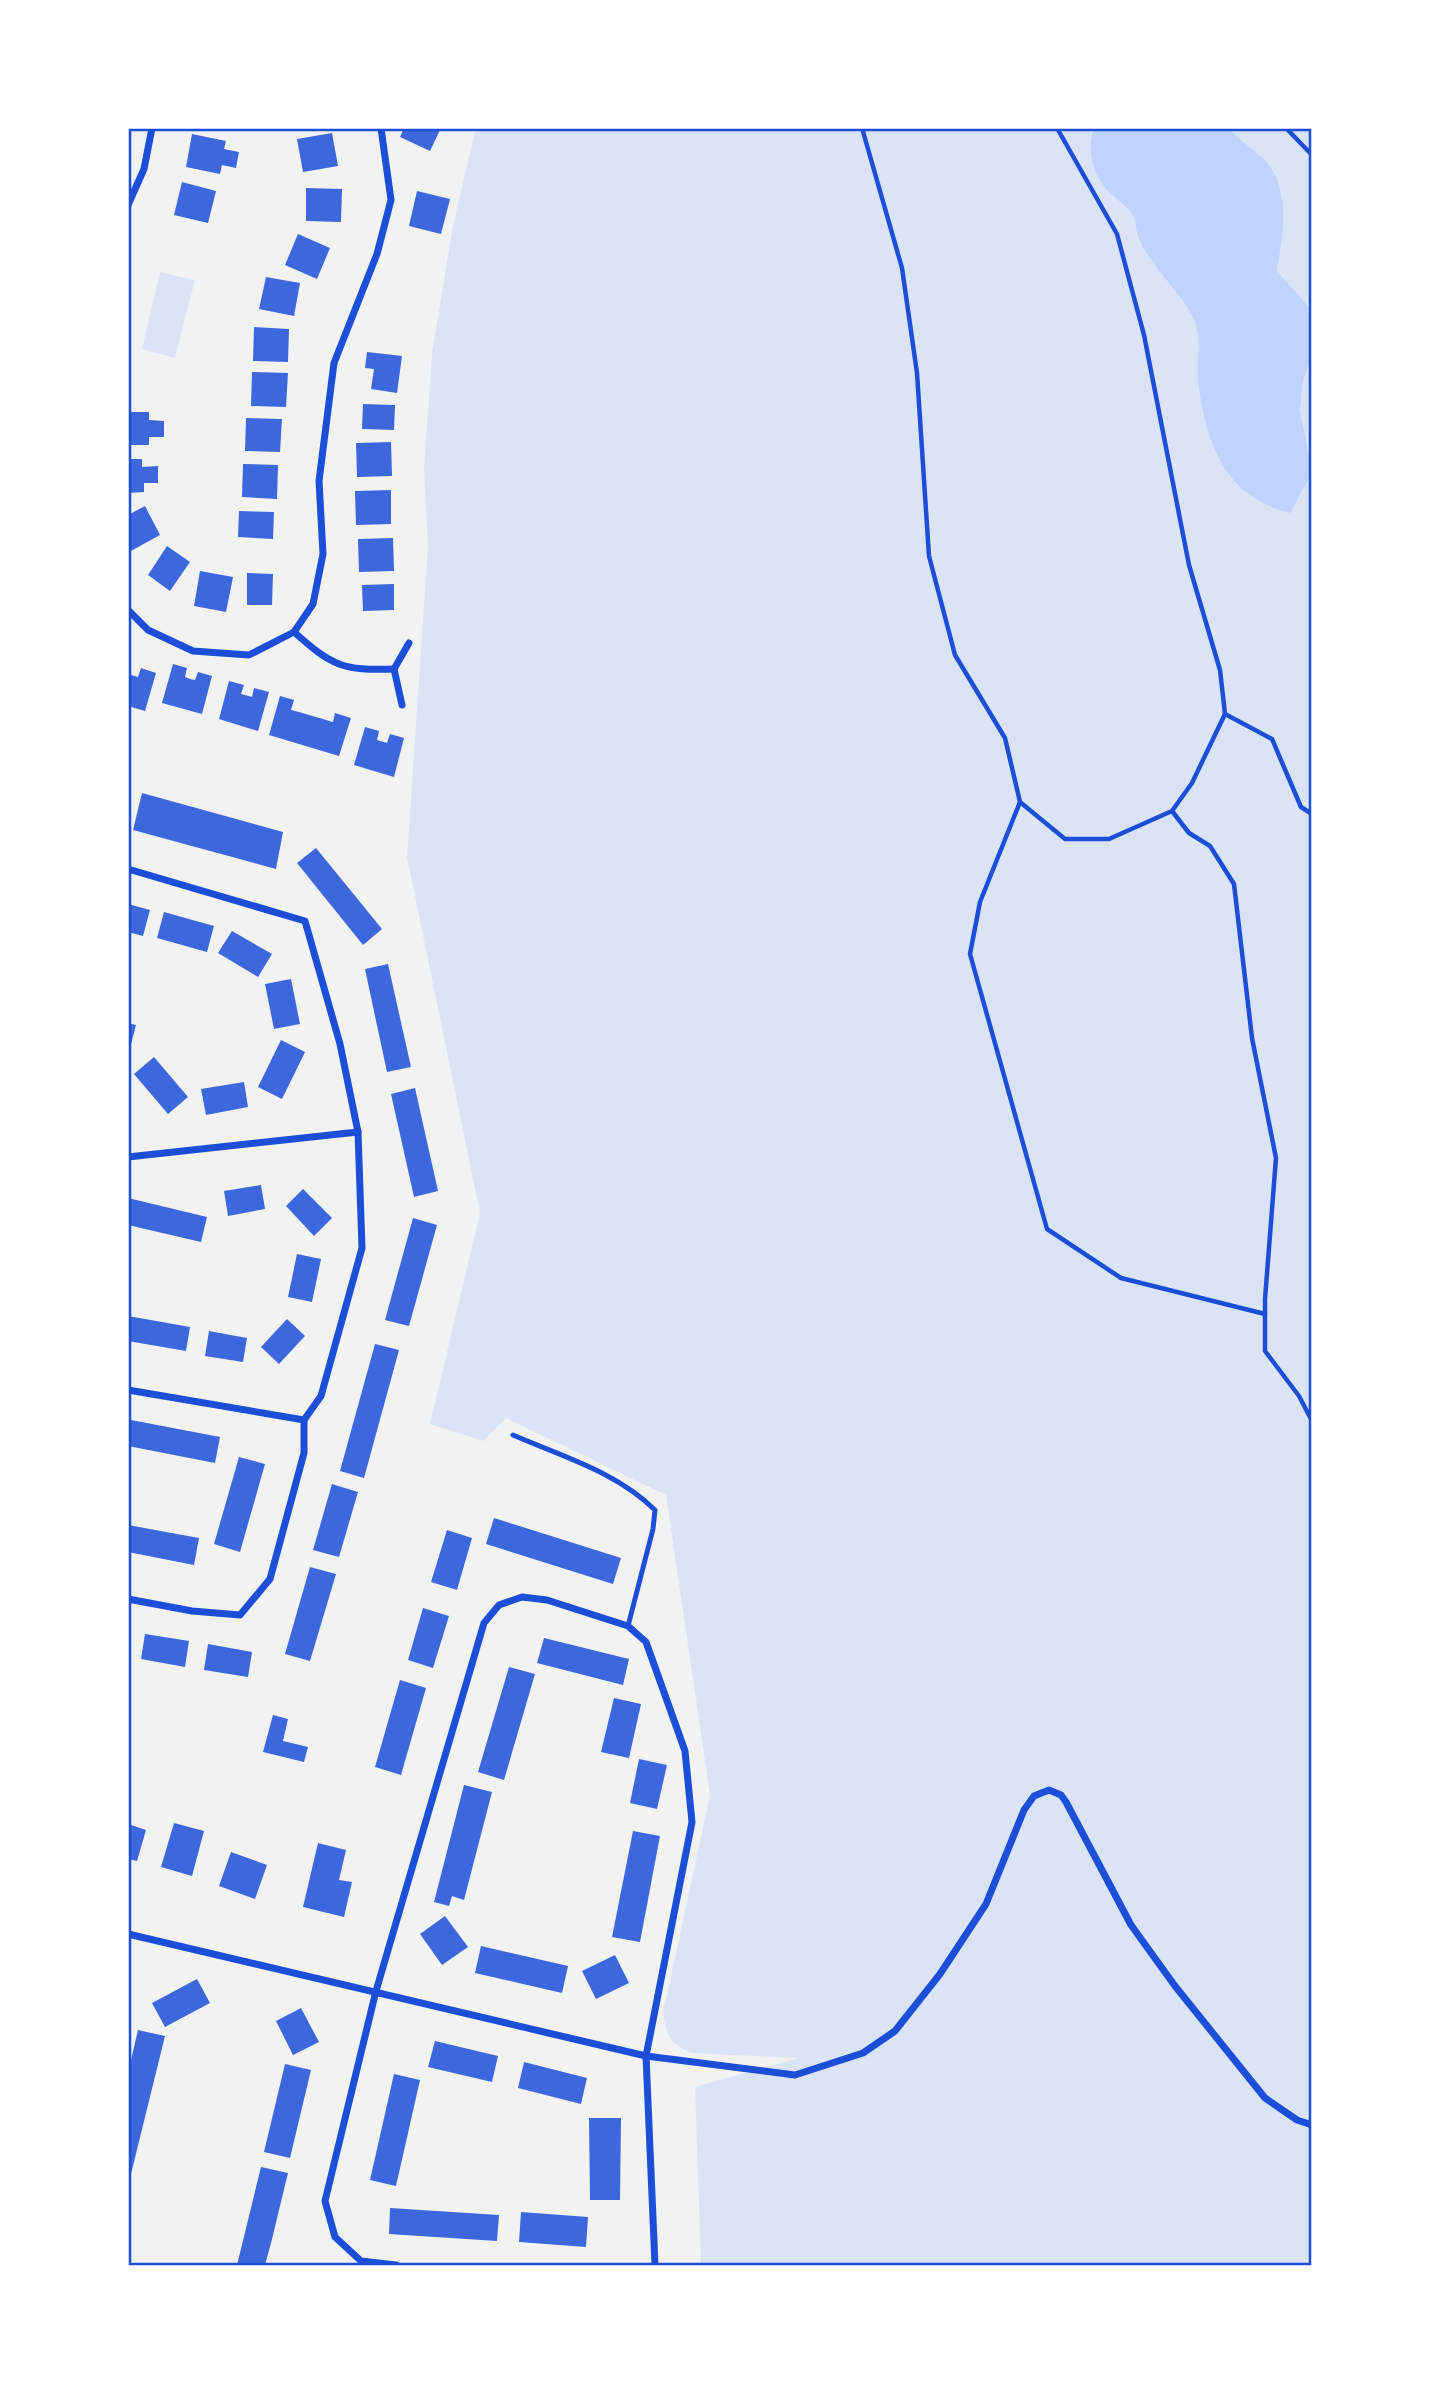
<svg xmlns="http://www.w3.org/2000/svg" width="1440" height="2393" font-family="Ubuntu,sans-serif">
<style>
.green{fill:#dbe4f7}
.water{fill:#bfd3fe}
.building{fill:#3d67dc}
.lines{fill:none;stroke-linecap:round;stroke-linejoin:round}
.path{stroke:#1d4ed8;stroke-width:4.5}
.service{stroke:#1d4ed8;stroke-width:5}
.minor{stroke:#1d4ed8;stroke-width:7}
.neatline{fill:none;stroke:#1d4ed8;stroke-width:2.5}
</style>
<rect width="100%" height="100%" fill="#f2f2f2"/>
<!-- green -->
<g class="green">
<path d="M476,128H1312V2265H701L695,2087L798,2058L692,2053C671,2045 666,2035 663,2013L710,1795L666,1495L506,1418L483,1441L430,1424L480,1213L407,857L428,547L424,469L432,354L453,225Z"/>
<polygon points="160,272 195,280 175,358 142,349"/>
</g>
<!-- water -->
<path class="water" d="M1095,128H1229C1240,142 1258,151 1269,165C1291,195 1282,237 1277,271L1312,311V355L1303,380L1300,410L1312,473L1290,513C1224,497 1205,441 1198,380C1196,360 1203,336 1193,317C1179,290 1149,265 1139,238C1136,232 1136,224 1134,218C1129,207 1116,199 1108,191C1093,176 1085,146 1095,128Z"/>
<!-- building -->
<g class="building">
<polygon points="404,128 441,128 430,151 400,137"/>
<polygon points="332,133 338,166 303,172 297,139"/>
<polygon points="192,134 226,141 224,149 239,152 236,168 222,165 220,174 186,167"/>
<polygon points="182,182 216,191 208,223 174,215"/>
<polygon points="306,188 342,189 341,222 306,221"/>
<polygon points="417,191 450,199 441,234 409,226"/>
<polygon points="298,234 330,248 317,279 285,265"/>
<polygon points="266,277 300,283 294,316 259,309"/>
<polygon points="254,327 289,329 288,362 253,361"/>
<polygon points="367,352 402,356 397,393 371,389 374,369 365,368"/>
<polygon points="252,372 288,373 286,407 251,406"/>
<polygon points="363,404 395,405 394,430 362,429"/>
<polygon points="128,412 149,412 149,420 164,421 164,437 149,437 149,445 128,445"/>
<polygon points="246,418 282,419 280,452 245,451"/>
<polygon points="391,442 392,476 357,477 356,443"/>
<polygon points="128,459 142,459 142,467 158,466 158,483 144,483 144,492 128,493"/>
<polygon points="243,464 278,465 277,499 242,497"/>
<polygon points="391,490 391,524 356,525 355,491"/>
<polygon points="145,506 160,535 129,552 128,515"/>
<polygon points="239,511 274,512 273,539 238,537"/>
<polygon points="393,538 394,571 359,572 358,539"/>
<polygon points="167,546 190,562 170,591 148,575"/>
<polygon points="200,571 233,577 226,612 194,606"/>
<polygon points="247,573 273,574 272,605 247,605"/>
<polygon points="394,584 394,610 363,611 362,585"/>
<polygon points="173,664 187,668 185,677 190,679 195,680 198,672 212,676 202,714 162,703"/>
<polygon points="141,668 156,673 145,711 128,706 128,674 138,677"/>
<polygon points="229,681 244,685 241,694 252,697 254,688 269,692 258,731 219,719"/>
<polygon points="280,696 294,700 291,710 299,712 333,722 335,713 351,718 339,756 269,735"/>
<polygon points="365,727 379,731 377,740 387,743 390,734 404,738 394,777 354,765"/>
<polygon points="142,793 283,832 276,869 133,830"/>
<polygon points="316,848 382,929 363,945 297,863"/>
<polygon points="128,904 150,910 143,936 128,932"/>
<polygon points="164,912 214,926 207,952 157,938"/>
<polygon points="232,931 272,954 258,977 218,953"/>
<polygon points="388,964 411,1067 387,1072 365,969"/>
<polygon points="291,979 300,1024 274,1029 265,984"/>
<polygon points="128,1023 136,1025 129,1052 128,1052"/>
<polygon points="281,1040 305,1052 282,1099 258,1087"/>
<polygon points="154,1057 188,1097 168,1114 134,1074"/>
<polygon points="244,1082 248,1107 206,1115 201,1089"/>
<polygon points="415,1088 438,1191 414,1197 391,1094"/>
<polygon points="261,1185 265,1209 228,1216 224,1191"/>
<polygon points="303,1189 332,1218 314,1236 286,1206"/>
<polygon points="128,1198 207,1217 201,1242 128,1225"/>
<polygon points="413,1218 437,1225 409,1326 385,1320"/>
<polygon points="297,1254 321,1259 312,1302 288,1297"/>
<polygon points="128,1316 190,1327 186,1351 128,1341"/>
<polygon points="287,1319 305,1336 279,1364 261,1347"/>
<polygon points="209,1331 247,1338 243,1362 205,1356"/>
<polygon points="375,1344 399,1350 364,1478 340,1471"/>
<polygon points="131,1420 220,1437 215,1463 128,1446"/>
<polygon points="239,1457 265,1464 240,1552 214,1544"/>
<polygon points="332,1484 358,1492 339,1557 313,1550"/>
<polygon points="494,1518 621,1558 613,1584 486,1544"/>
<polygon points="128,1525 199,1538 194,1565 128,1552"/>
<polygon points="447,1530 472,1538 457,1590 431,1582"/>
<polygon points="310,1567 336,1574 310,1661 285,1654"/>
<polygon points="423,1608 449,1616 433,1668 408,1660"/>
<polygon points="145,1634 189,1641 185,1667 141,1659"/>
<polygon points="544,1638 629,1659 623,1685 537,1663"/>
<polygon points="208,1644 252,1652 248,1677 204,1670"/>
<polygon points="509,1667 535,1674 504,1780 478,1772"/>
<polygon points="400,1680 426,1688 401,1775 375,1767"/>
<polygon points="614,1698 641,1704 629,1758 601,1752"/>
<polygon points="273,1715 288,1719 283,1741 308,1747 304,1762 263,1752"/>
<polygon points="639,1759 667,1765 657,1809 630,1803"/>
<polygon points="464,1785 492,1792 464,1900 452,1896 449,1906 434,1902"/>
<polygon points="174,1823 204,1831 192,1876 161,1867"/>
<polygon points="128,1824 146,1830 137,1861 128,1859"/>
<polygon points="633,1831 660,1836 640,1942 612,1937"/>
<polygon points="318,1843 346,1850 339,1880 352,1882 344,1917 303,1907"/>
<polygon points="231,1852 267,1865 255,1899 219,1886"/>
<polygon points="445,1916 468,1947 442,1965 420,1934"/>
<polygon points="481,1946 568,1966 562,1993 475,1973"/>
<polygon points="615,1955 629,1983 596,1999 582,1971"/>
<polygon points="197,1979 210,2003 165,2027 152,2003"/>
<polygon points="301,2008 319,2042 293,2055 276,2021"/>
<polygon points="138,2030 165,2036 129,2182 128,2073"/>
<polygon points="435,2041 498,2056 492,2082 428,2067"/>
<polygon points="524,2062 587,2078 581,2104 518,2088"/>
<polygon points="285,2064 311,2070 290,2158 264,2152"/>
<polygon points="394,2074 420,2080 396,2186 370,2180"/>
<polygon points="589,2118 621,2118 620,2200 590,2200"/>
<polygon points="261,2167 288,2173 271,2243 265,2265 237,2265"/>
<polygon points="390,2208 499,2215 497,2241 389,2234"/>
<polygon points="521,2212 588,2217 586,2247 519,2242"/>
</g>
<g class="lines">
<!-- path -->
<g class="path">
<polyline points="862,128 902,268 917,373 929,556 955,655 1005,738 1020,802 1065,839 1109,839 1172,811"/>
<polyline points="1057,128 1117,234 1144,335 1189,565 1220,670 1225,714 1272,739 1301,807 1312,814"/>
<polyline points="1286,128 1312,155"/>
<polyline points="1225,714 1192,783 1172,811 1189,833 1210,846 1234,884 1252,1038 1276,1158 1265,1299 1265,1351 1299,1396 1312,1421"/>
<polyline points="1020,802 980,902 970,954 1047,1229 1121,1278 1265,1314"/>
</g>
<!-- service -->
<path class="service" d="M513,1435C561,1456 617,1472 655,1510L653,1529L628,1626"/>
<!-- minor -->
<g class="minor">
<polyline points="128,205 144,169 152,128"/>
<polyline points="128,610 148,630 193,651 249,655 294,632 313,604 323,554 319,481 334,363 377,254 391,200 381,128"/>
<path d="M294,632C332,666 343,671 394,669"/>
<polyline points="402,705 394,669 409,643"/>
<polyline points="128,869 305,921 340,1044 358,1132 362,1248 321,1396 304,1420"/>
<polyline points="128,1157 358,1132"/>
<polyline points="128,1390 304,1420 304,1453 270,1579 240,1615 192,1611 128,1599"/>
<polyline points="128,1934 646,2056 795,2075 863,2053 895,2031 940,1974 986,1904 1024,1810 1034,1796 1049,1790 1061,1795 1066,1802 1131,1925 1175,1986 1265,2098 1297,2120 1312,2125"/>
<polyline points="396,2265 361,2261 335,2237 325,2201 376,1991 484,1623 499,1605 522,1597 547,1600 628,1626 646,1642 685,1751 692,1822 646,2056 655,2265"/>
</g>
</g>
<!-- border -->
<rect width="1440" height="2393" fill="none" stroke="#ffffff" stroke-width="259"/>
<rect x="130" y="130" width="1180" height="2134" class="neatline"/>
</svg>
